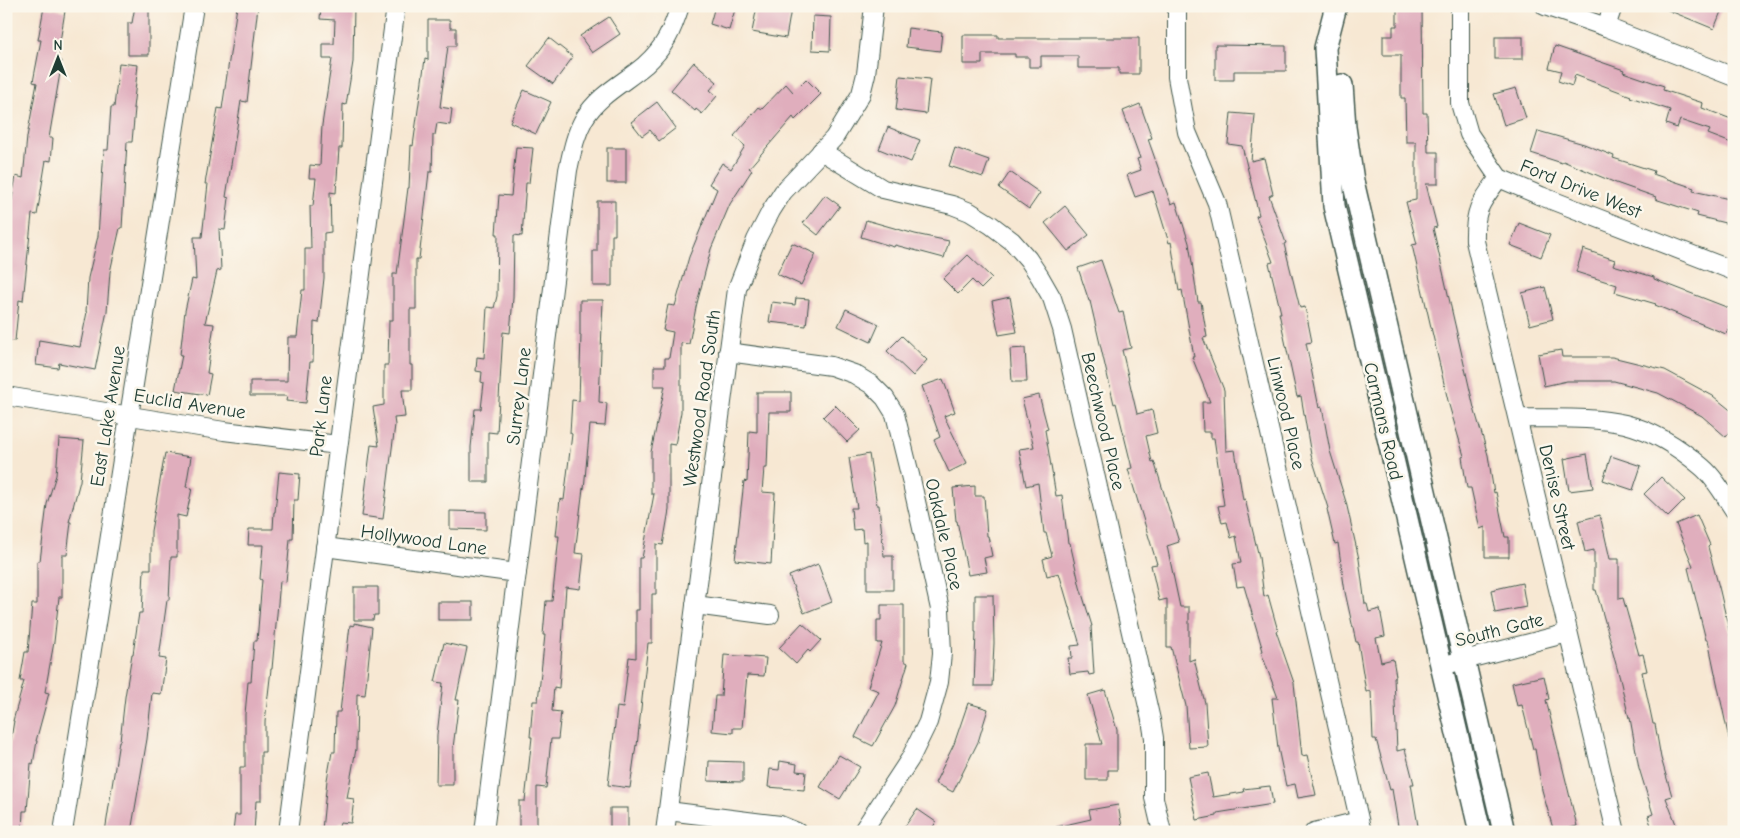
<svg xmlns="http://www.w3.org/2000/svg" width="1740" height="838" font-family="'Comic Neue',sans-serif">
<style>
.building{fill:#e0aebd}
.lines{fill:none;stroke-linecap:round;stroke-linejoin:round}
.minor-casing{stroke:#3f574c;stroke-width:20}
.tertiary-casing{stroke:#3f574c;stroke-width:24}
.minor{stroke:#fff;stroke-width:18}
.tertiary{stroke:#fff;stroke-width:21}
.labels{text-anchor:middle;stroke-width:5;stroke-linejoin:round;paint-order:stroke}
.street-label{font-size:19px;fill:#1f3d34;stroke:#fbf7ec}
</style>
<rect width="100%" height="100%" fill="#fbf7ec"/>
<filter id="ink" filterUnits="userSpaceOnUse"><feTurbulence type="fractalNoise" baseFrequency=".02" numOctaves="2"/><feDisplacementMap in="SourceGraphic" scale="10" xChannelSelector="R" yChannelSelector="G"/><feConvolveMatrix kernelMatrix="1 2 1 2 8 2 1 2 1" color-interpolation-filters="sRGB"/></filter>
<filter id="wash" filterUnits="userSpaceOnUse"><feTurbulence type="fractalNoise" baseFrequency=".0096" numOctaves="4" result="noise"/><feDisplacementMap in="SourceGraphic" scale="20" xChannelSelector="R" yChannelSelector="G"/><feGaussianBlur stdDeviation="1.12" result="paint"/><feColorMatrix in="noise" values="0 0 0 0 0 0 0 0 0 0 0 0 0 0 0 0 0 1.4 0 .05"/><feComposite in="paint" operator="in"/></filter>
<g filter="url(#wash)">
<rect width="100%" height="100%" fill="#f7e8d3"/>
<g id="blocks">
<!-- building -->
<g class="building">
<polygon points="135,6 149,6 149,55 128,55 128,23 132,23"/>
<polygon points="237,6 258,6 247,102 241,101 226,197 229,198 225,230 219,229 221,270 217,271 205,323 214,324 207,373 211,374 207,395 175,390 182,355 180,355 185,311 192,279 196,280 194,237 202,237 208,184 205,184 218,108 222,109"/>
<polygon points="321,6 354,6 353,62 346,105 343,104 342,148 339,148 336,193 330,192 331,232 324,233 324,278 319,323 314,322 313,362 310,362 306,403 286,401 287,396 250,396 250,381 287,381 288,337 297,337 302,290 305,290 305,249 311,249 310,206 313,206 316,178 309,178 310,165 320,166 322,125 332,59 323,59 323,44 334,44 335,20 320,19"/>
<polygon points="715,6 736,6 729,30 710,24"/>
<polygon points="757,6 778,6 791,9 786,38 752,32"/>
<polygon points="1397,6 1422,6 1423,113 1427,113 1428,152 1438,152 1438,184 1426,184 1437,227 1433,228 1474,408 1488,455 1494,493 1496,492 1505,537 1509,537 1509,557 1485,557 1485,527 1480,529 1471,488 1467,488 1462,457 1464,456 1449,405 1412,245 1417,244 1406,202 1416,200 1416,142 1406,142 1405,98 1401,98 1401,55 1383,55 1383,36 1393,36 1393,26 1397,26"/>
<polygon points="1658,6 1714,6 1722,9 1714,29"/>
<polygon points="44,7 65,11 57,60 62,61 49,138 53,138 51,161 46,160 37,215 32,214 23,301 19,300 15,341 6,340 6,255 10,210 16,176 23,178 27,137 37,83 33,82 41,40 38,40"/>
<polygon points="813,16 831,17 830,51 812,50"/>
<polygon points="609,17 620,34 592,53 580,36"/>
<polygon points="428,20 450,20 450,28 456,28 456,46 448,46 440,107 452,109 450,125 437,123 435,135 433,135 432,172 429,172 419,259 416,259 416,309 410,309 410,365 412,365 412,390 402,390 405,417 394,418 395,425 383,519 362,516 371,445 379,446 373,407 384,405 384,365 388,365 389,320 393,320 393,274 397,274 408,188 409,188 411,145 413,146 425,59 428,60"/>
<polygon points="908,28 942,32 940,51 906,47"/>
<polygon points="963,35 998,35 998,38 1139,38 1139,74 1119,74 1119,68 1078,68 1078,56 1041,56 1041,67 1029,67 1029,57 1015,57 1015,54 982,54 982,64 963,64"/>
<rect x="1495" y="37" width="28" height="22"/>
<polygon points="549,38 573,57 553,84 528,66"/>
<polygon points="1215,45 1286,46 1286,71 1234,71 1234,80 1215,80"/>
<polygon points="1555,46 1624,70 1623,72 1664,86 1663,90 1703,103 1702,108 1734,120 1734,144 1708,134 1710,130 1680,120 1677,128 1666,124 1670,110 1630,97 1631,96 1575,75 1572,86 1558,81 1561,71 1549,68"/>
<polygon points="694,62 717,82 710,90 717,96 702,114 696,109 695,111 671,90"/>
<polygon points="119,63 138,65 133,108 135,108 132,142 127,142 122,228 120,228 110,272 107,311 95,370 59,363 58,368 36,365 39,340 80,347 87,312 86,312 88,278 98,236 104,150 108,150 111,107 114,107"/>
<polygon points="900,76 930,79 926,114 896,110"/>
<polygon points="806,79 821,94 795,120 793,117 749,168 752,170 730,204 711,249 696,307 689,344 681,343 681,412 675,445 669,444 669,510 663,545 656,544 656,594 652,594 652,643 648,643 637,746 636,745 630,788 608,785 617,707 623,708 629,657 636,658 636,610 639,610 639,558 642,558 654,494 651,494 651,452 665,386 654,386 654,366 665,366 665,358 669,358 673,332 663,330 668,305 675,306 689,257 717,189 709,184 722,163 731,169 745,146 734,136 759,107 762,109 786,84 793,92"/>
<polygon points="1516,88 1526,118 1504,125 1494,94"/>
<polygon points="524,90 551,102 536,134 510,122"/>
<polygon points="657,102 676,128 659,141 650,130 642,136 631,122"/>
<polygon points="1140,104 1152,138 1148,139 1171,204 1176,202 1189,243 1198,302 1201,302 1207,337 1203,338 1224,390 1226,451 1235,450 1243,500 1245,499 1259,557 1264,597 1268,595 1278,631 1276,631 1294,683 1302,756 1307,755 1316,795 1298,798 1295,784 1286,786 1278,748 1272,698 1278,698 1261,652 1263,651 1244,586 1237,587 1233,564 1241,563 1236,536 1231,538 1227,522 1222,523 1218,506 1224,505 1214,438 1211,438 1211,432 1203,432 1202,402 1210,402 1192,357 1194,357 1182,290 1179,291 1171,242 1169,243 1153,191 1135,197 1127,175 1141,170 1137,159 1140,158 1123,111"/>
<polygon points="1231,113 1255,115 1251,161 1264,158 1273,194 1269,196 1286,243 1284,244 1300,308 1305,307 1312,342 1306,343 1319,408 1322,407 1330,451 1346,502 1359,559 1365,604 1367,604 1369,612 1380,609 1385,636 1376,638 1381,662 1393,659 1396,676 1394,677 1397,751 1405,749 1414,784 1411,784 1419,832 1399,832 1392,789 1390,790 1376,739 1373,739 1371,691 1366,692 1358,642 1356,642 1345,592 1338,543 1335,544 1327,509 1328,508 1311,455 1301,396 1297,397 1279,313 1281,313 1269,263 1273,262 1256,216 1259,215 1242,146 1228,144"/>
<polygon points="888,127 920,140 911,162 879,149"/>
<polygon points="1538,131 1584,144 1614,156 1613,158 1654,171 1653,174 1694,188 1693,191 1734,200 1729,224 1697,216 1698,213 1655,199 1656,197 1616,183 1563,161 1562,163 1531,153"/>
<polygon points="516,147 533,148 529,183 526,183 522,236 514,235 513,298 510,333 503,332 497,433 488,432 488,482 471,482 471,447 475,409 481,409 484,383 481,382 482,372 476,371 477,357 484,358 487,307 494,308 497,296 498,234 496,234 499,195 511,196"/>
<rect x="607" y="148" width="19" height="35"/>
<polygon points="955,148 989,160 983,177 949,166"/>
<polygon points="1010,172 1040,193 1029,209 999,188"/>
<polygon points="825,195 840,206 818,235 803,223"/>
<polygon points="597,201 615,201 615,235 612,235 612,286 593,286 593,251 597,251"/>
<polygon points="1065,206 1089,235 1068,251 1045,223"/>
<polygon points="866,220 915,234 949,241 944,258 895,245 894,247 861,237"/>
<polygon points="1519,223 1550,235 1541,257 1510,245"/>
<polygon points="792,243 816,254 801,285 777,274"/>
<polygon points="1583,249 1615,260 1613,265 1654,277 1654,279 1734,310 1734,315 1726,334 1655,305 1656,304 1615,292 1617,285 1576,272"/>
<polygon points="968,255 992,278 981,289 972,280 958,294 943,279"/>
<polygon points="1101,260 1119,313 1123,312 1131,348 1122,350 1137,414 1152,410 1157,433 1146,436 1152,462 1154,461 1179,542 1167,546 1180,607 1189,607 1189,661 1194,659 1205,703 1208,747 1189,748 1186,706 1171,647 1167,647 1167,599 1159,601 1151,565 1157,564 1128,469 1132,468 1116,403 1114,404 1090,301 1089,301 1078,268"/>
<polygon points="1545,287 1553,319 1530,325 1522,293"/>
<polygon points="1010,297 1017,332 999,335 992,301"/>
<polygon points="796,298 809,299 806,326 769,322 772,302 795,305"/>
<polygon points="580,300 603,300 599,402 607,403 605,426 590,425 584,489 583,488 575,553 584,554 580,589 566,587 559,688 554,687 552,711 561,712 558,739 551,739 546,788 537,787 537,832 519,832 519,801 525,801 532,737 530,737 533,701 538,701 545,635 543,635 546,601 552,601 559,536 556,536 560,499 564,500 572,434 570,433 572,400 579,401 581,335 580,335"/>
<polygon points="846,309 879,324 871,342 838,326"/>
<polygon points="902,336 927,360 913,376 887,351"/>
<polygon points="1025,348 1027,382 1012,382 1010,349"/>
<polygon points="1561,350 1562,357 1612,357 1665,370 1713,396 1734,413 1734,427 1726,437 1702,416 1658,393 1614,381 1567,381 1544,386 1538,354"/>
<polygon points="943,379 955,412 944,416 967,463 949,472 934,440 940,437 922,386"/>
<polygon points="757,392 791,392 791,412 769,412 767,468 764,468 762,492 775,493 771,564 735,560 744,481 747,482 749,431 757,432"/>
<polygon points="1039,395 1048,429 1045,430 1056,496 1062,495 1068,543 1070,543 1080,587 1092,626 1091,626 1094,674 1089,675 1088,672 1070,674 1068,658 1072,658 1071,646 1080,645 1059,573 1047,576 1043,559 1052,556 1046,533 1044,533 1038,483 1026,486 1019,449 1034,447 1022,399"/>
<polygon points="835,405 860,430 847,442 823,417"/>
<polygon points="59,439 84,441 80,481 69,522 71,522 67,555 62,555 62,597 59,597 54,642 45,692 49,693 36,741 37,741 33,764 31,763 27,811 23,811 22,832 6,832 6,767 14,721 13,721 24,681 20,681 25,652 28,652 32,604 37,604 37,561 40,561 47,504 56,475"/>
<polygon points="165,453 191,457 186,487 192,488 186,517 177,515 177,557 171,557 169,600 167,600 159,658 166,659 161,694 152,693 147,739 131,832 105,832 119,741 120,741 125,697 132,654 133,654 139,613 142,613 144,569 151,569 151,531"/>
<polygon points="869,454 877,505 879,505 884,556 893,556 893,590 867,590 867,541 863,542 862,529 853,530 851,508 857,508 849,458"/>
<polygon points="1587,454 1593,488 1569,491 1564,459"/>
<polygon points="1611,456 1641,466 1633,490 1603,480"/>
<polygon points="279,472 300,474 298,500 294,500 293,539 290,539 286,582 280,581 272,669 271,669 265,722 265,752 261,752 261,801 256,801 254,832 233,832 235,815 240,815 240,767 245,767 245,714 248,682 251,682 254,641 257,641 262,580 260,579 263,545 248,545 249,529 273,529 274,512 275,512"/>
<polygon points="1661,477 1685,500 1668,517 1644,494"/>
<polygon points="975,486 975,496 984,496 987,536 988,536 992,556 984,558 987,572 968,575 957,521 956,521 953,488"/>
<polygon points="450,511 486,512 486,530 450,529"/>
<polygon points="1600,515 1610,559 1619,559 1619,599 1623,598 1639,655 1643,654 1647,671 1642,672 1653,724 1655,724 1661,758 1672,796 1666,798 1679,832 1653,832 1648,816 1653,814 1639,768 1630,718 1629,718 1620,679 1611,646 1612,646 1596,590 1594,590 1594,550 1585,552 1578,521"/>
<polygon points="1697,515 1710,545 1708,547 1720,591 1734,652 1734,738 1729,739 1708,640 1706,640 1688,568 1693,566 1676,524"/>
<polygon points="818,564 832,602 804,613 789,576"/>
<polygon points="1522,583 1526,607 1495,613 1491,590"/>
<polygon points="354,587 378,587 378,615 374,615 373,620 354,620"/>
<polygon points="975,595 993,595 994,643 992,686 974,686 976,632 975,632"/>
<rect x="438" y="602" width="35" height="18"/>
<polygon points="881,605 904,605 904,661 908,663 895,706 873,746 855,737 879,691 868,687 882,643 877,643 877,620 881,620"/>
<polygon points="354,623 372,627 365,695 357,694 356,749 347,798 354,799 351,823 340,822 338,832 322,830 327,780 332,752 335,752 336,712 340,712 350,625 354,626"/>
<polygon points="802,623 821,640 810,652 808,650 796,664 779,648"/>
<polygon points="444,643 467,648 456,700 459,700 453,748 453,785 436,785 437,735 443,683 435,682"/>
<polygon points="724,655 766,658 764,676 747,675 742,728 733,728 733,733 712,731 715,696 721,696"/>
<polygon points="1544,676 1549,699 1546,700 1577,826 1556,832 1554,832 1542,790 1535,749 1533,749 1522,705 1517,706 1512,683"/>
<polygon points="1105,690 1117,730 1117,770 1108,770 1108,780 1086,780 1086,744 1102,744 1088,695"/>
<polygon points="968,703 988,709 978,742 953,792 935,783 954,744"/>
<polygon points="839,755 860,767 840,799 820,787"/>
<polygon points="709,761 743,762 743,782 708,781"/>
<polygon points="780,761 797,764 796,771 806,772 804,790 768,787 770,769 779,770"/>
<polygon points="1208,773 1213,797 1244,792 1243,789 1270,786 1273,804 1217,813 1217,816 1197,820 1188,777"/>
<polygon points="1118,805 1123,832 1057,832 1056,827 1091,819 1089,810"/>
<rect x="610" y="808" width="18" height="24"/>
<polygon points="917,809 936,822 930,832 901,832"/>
</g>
</g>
</g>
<g filter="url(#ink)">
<use href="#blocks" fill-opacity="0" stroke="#3f574c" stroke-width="1"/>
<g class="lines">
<!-- minor casing -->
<g class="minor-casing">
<g id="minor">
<polyline points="1177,6 1177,77 1187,132 1217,203 1362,832"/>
<polyline points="1460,6 1460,103 1469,134 1499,178 1541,196 1734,271"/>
<polyline points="1545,6 1606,27 1734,77"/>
<polyline points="1606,27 1613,6"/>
<polyline points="821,151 883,189 952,205 970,212 991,225 1012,241 1028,259 1040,277 1052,298 1062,329 1151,720 1154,738 1154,798 1162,832"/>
<path d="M1499,178C1481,202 1474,209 1475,241L1616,832"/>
<polyline points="728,352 831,366 854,374 872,385 885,398 895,414 911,479 940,609 942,653 939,682 928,722 910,759 862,832"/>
<polyline points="6,396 224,431 338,445"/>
<path d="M1518,418C1553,419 1591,416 1625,424C1653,431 1680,448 1702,467C1715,478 1724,495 1734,510"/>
<polyline points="325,547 517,573"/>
<polyline points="695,605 770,615"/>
<polyline points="1441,666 1568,633"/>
<polyline points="668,811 780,825 797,832"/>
<polyline points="63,832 194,6"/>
<polyline points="288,832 396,6"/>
<path d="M484,832L568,170C572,152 575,135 584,119C599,94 624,83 645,65C665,47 672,31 680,6"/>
<polyline points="665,832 737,289 756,240 771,211 783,192 834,138 861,94 866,74 874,6"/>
<polyline points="1314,832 1359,821"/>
</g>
</g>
<!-- tertiary casing -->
<g class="tertiary-casing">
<g id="tertiary">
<polyline points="1336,6 1325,48 1334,206 1480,832"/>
<polyline points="1342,85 1345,127 1353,181 1504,832"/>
</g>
</g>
<!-- minor -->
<use href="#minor" class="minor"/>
<!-- tertiary -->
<use href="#tertiary" class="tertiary"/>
</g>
</g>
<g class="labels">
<!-- street labels -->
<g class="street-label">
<text transform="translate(1581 188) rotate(22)" y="7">Ford Drive West</text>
<text transform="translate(518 396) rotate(-83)" y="7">Surrey Lane</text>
<text transform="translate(701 398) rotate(-82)" y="7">Westwood Road South</text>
<text transform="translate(190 403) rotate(9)" y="7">Euclid Avenue</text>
<text transform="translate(1287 413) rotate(77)" y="7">Linwood Place</text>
<text transform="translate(107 416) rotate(-81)" y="7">East Lake Avenue</text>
<text transform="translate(320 416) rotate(-83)" y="7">Park Lane</text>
<text transform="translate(1104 421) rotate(77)" y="7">Beechwood Place</text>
<text transform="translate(1384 421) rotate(77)" y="7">Carmans Road</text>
<text transform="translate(1558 497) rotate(77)" y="7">Denise Street</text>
<text transform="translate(945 534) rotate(77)" y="7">Oakdale Place</text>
<text transform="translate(424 539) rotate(8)" y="7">Hollywood Lane</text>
<text transform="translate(1499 629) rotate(-14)" y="7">South Gate</text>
</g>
</g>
<!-- margin -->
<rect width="1740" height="838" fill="none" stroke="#fbf7ec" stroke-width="25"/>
<!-- north arrow -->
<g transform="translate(58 58)" stroke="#fbf7ec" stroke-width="4" paint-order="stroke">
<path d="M0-4L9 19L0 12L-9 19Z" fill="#1f3d34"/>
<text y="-8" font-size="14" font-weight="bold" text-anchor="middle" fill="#1f3d34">N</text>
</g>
</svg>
